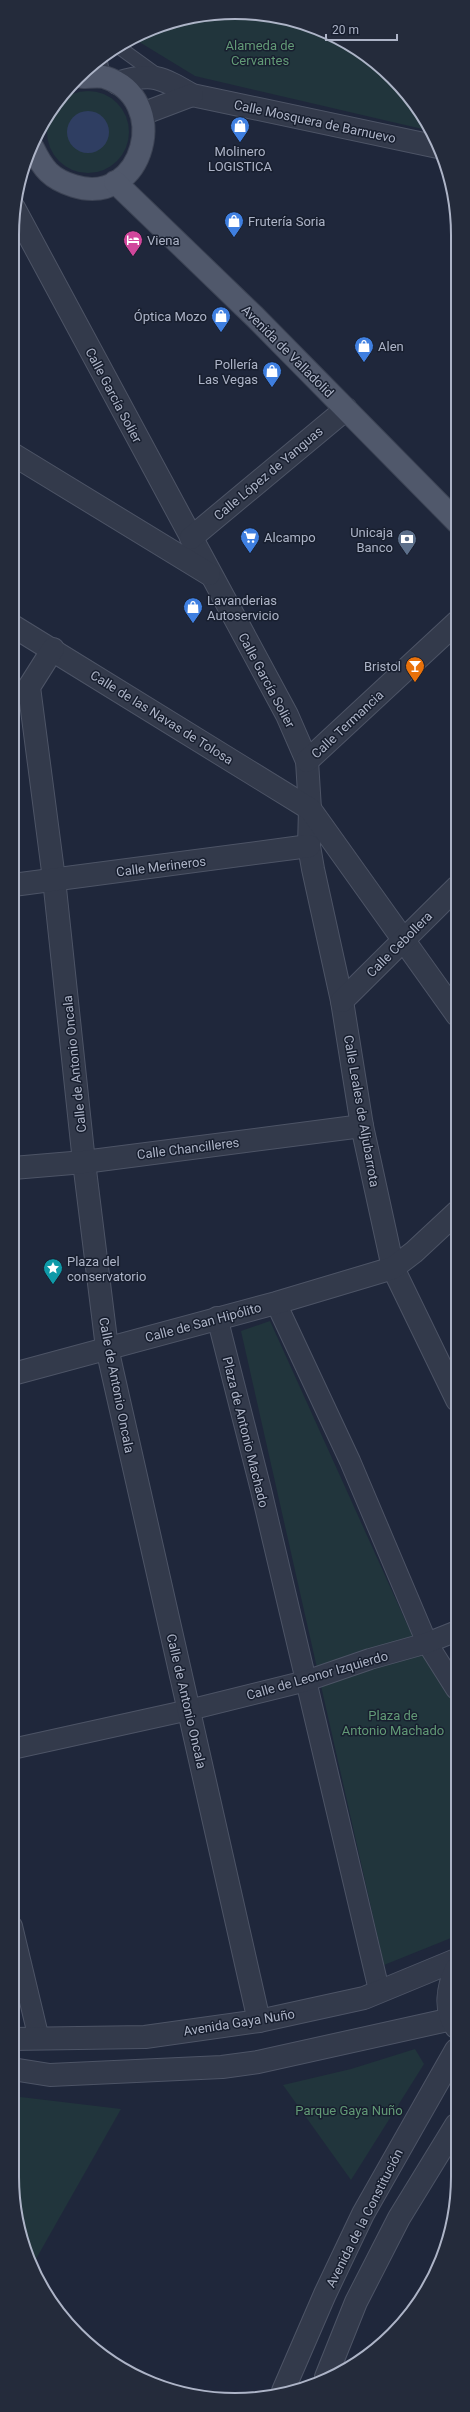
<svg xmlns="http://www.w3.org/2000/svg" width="470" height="2412" font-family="Roboto,sans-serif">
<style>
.green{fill:#21353c}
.water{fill:#2f3e62}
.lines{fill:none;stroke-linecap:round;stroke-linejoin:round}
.service-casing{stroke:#4d5466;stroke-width:15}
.pedestrian-casing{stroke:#4d5466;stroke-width:22}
.minor-casing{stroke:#4d5466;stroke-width:24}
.tertiary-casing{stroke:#4d5466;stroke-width:24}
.primary-casing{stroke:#3c4354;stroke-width:24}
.service{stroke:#333a4b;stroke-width:13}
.pedestrian{stroke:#333a4b;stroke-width:20}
.minor{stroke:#333a4b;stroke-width:22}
.tertiary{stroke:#333a4b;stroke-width:22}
.primary{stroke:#50586b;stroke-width:22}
.labels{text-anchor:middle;stroke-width:3;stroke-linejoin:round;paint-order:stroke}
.park-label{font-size:13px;fill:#629a76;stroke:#181f2f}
.street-label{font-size:13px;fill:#adb4c7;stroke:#181f2f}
.poi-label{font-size:13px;fill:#adb4c7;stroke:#181f2f;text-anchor:start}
.rim{fill:none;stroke:#adb4c7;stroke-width:2}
</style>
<rect width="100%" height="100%" fill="#1f273b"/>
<!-- green -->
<g class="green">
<polygon points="264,14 333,35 393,77 431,131 195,76 136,40 177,20"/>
<circle cx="88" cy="132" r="41"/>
<polygon points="270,1321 416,1644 456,1705 456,1936 384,1965 241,1331"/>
<polygon points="415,2049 424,2064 351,2180 283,2085 351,2069"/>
<polygon points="12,2096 121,2109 32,2266 29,2262 12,2177"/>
</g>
<!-- water -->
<circle class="water" cx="88" cy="132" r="21"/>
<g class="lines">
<!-- service casing -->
<g class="service-casing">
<g id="service">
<polyline points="120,48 160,77"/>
<polyline points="100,58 103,77"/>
</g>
</g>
<!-- pedestrian casing -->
<g class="pedestrian-casing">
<g id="pedestrian">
<polyline points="276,1303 350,1461 427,1643 456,1689"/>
<polyline points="217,1317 261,1490 379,1990"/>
<polyline points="12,1749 189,1710 306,1681 370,1659 427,1643 457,1631"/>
<polyline points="12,1926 39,2039"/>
</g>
</g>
<!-- minor casing -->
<g class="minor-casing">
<g id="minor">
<path d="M117,83C152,72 161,77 192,95L438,147"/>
<polyline points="142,114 192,95"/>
<polyline points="14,208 287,715 307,761 310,809 309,846 313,869 342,1001 362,1126 393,1268 457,1400"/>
<polyline points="14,455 209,574"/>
<polyline points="191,538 346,409"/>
<polyline points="13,626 310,809 457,1015"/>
<polyline points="53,649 29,687 54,879 84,1162 107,1348 259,2021"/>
<polyline points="307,761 457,622"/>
<polyline points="13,885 309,846"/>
<polyline points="342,1001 457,887"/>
<polyline points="13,1168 84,1162 362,1126"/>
<polyline points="13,1374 276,1303 393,1268 414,1252 457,1212"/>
<polyline points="12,2039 145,2037 259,2021 364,1998 456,1960"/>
<polyline points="12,2069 50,2075 222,2067 258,2062 452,2019"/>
</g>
</g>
<!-- tertiary casing -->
<g class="tertiary-casing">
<g id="tertiary">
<path d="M456,2027C444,2009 448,1987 456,1969"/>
<polyline points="326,2377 356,2302 399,2218 456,2125"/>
<polyline points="283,2391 325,2294 363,2214 456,2050"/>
</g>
</g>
<!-- primary casing -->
<g class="primary-casing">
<g id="primary">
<path d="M33,148C43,169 51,179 74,186C144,208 173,98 104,77C98,76 89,77 83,77"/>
<polyline points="115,182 255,317 457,522"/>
</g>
</g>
<!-- service -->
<use href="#service" class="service"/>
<!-- pedestrian -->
<use href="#pedestrian" class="pedestrian"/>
<!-- minor -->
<use href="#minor" class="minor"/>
<!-- tertiary -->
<use href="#tertiary" class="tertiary"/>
<!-- primary -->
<use href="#primary" class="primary"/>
</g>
<!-- icons -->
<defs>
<g id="shop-pin" transform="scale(1)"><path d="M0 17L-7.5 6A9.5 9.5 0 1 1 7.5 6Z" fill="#3f7fe0" stroke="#181f2f"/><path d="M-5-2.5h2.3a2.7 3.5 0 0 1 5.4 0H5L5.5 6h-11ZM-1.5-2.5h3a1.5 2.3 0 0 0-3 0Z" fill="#fff"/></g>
<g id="hotel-pin" transform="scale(1)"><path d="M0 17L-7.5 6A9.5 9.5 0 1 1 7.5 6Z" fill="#d1479c" stroke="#181f2f"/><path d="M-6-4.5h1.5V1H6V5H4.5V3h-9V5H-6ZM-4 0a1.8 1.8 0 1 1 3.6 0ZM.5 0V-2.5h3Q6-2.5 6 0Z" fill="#fff"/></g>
<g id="supermarket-pin" transform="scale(1)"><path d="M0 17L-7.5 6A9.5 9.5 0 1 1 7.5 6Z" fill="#3f7fe0" stroke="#181f2f"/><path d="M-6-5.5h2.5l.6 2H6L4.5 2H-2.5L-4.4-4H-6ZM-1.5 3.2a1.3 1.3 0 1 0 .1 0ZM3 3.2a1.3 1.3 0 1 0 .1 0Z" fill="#fff"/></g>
<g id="bank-pin" transform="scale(1)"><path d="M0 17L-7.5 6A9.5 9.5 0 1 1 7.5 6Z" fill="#5c6f8a" stroke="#181f2f"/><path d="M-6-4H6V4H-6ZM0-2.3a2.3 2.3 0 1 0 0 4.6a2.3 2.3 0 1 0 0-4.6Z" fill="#fff"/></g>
<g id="bar-pin" transform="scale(1)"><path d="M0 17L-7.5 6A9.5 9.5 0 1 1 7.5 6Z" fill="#e8710a" stroke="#181f2f"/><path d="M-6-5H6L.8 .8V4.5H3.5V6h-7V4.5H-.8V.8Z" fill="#fff"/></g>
<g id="sight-pin" transform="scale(1)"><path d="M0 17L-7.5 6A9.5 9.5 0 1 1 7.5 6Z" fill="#0f9aa8" stroke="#181f2f"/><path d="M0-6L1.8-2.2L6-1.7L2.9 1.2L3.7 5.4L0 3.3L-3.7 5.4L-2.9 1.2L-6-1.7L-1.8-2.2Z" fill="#fff"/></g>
</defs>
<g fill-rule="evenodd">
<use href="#shop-pin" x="240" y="126"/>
<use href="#shop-pin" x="234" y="221"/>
<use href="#hotel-pin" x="133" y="240"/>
<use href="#shop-pin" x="221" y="316"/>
<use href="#shop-pin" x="364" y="346"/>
<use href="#shop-pin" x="272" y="371"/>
<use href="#supermarket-pin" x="250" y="537"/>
<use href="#bank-pin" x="407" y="539"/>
<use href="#shop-pin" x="193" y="607"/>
<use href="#bar-pin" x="415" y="666"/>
<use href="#sight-pin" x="53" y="1268"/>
</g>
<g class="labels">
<!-- park labels -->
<g class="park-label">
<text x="260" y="50">Alameda de<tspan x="260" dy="15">Cervantes</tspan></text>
<text x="393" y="1720">Plaza de<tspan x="393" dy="15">Antonio Machado</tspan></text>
<text x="349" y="2115">Parque Gaya Nuño</text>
</g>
<!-- street labels -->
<g class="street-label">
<text transform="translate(315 121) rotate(12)" y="5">Calle Mosquera de Barnuevo</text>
<text transform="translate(288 351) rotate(45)" y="5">Avenida de Valladolid</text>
<text transform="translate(114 395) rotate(62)" y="5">Calle García Solier</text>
<text transform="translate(268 473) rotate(-40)" y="5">Calle López de Yanguas</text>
<text transform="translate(267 680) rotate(62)" y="5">Calle García Solier</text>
<text transform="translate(162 717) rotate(32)" y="5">Calle de las Navas de Tolosa</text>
<text transform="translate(347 724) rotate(-43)" y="5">Calle Termancia</text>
<text transform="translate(161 866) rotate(-7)" y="5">Calle Merineros</text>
<text transform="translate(399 944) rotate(-45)" y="5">Calle Cebollera</text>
<text transform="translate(74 1064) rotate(-96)" y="5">Calle de Antonio Oncala</text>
<text transform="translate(362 1111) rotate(80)" y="5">Calle Leales de Aljubarrota</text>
<text transform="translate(188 1148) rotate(-7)" y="5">Calle Chancilleres</text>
<text transform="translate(203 1322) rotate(-15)" y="5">Calle de San Hipólito</text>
<text transform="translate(117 1385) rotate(79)" y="5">Calle de Antonio Oncala</text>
<text transform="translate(246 1432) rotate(76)" y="5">Plaza de Antonio Machado</text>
<text transform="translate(317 1675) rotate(-16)" y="5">Calle de Leonor Izquierdo</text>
<text transform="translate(187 1701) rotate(77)" y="5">Calle de Antonio Oncala</text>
<text transform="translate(239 2022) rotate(-9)" y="5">Avenida Gaya Nuño</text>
<text transform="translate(364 2218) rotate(-63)" y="5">Avenida de la Constitución</text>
</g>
<!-- poi labels -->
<g class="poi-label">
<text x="240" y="156" text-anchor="middle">Molinero<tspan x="240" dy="15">LOGISTICA</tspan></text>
<text x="248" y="226">Frutería Soria</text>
<text x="147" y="245">Viena</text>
<text x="207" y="321" text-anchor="end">Óptica Mozo</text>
<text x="378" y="351">Alen</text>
<text x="258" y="369" text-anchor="end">Pollería<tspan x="258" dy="15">Las Vegas</tspan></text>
<text x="393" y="537" text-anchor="end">Unicaja<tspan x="393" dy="15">Banco</tspan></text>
<text x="264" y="542">Alcampo</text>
<text x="207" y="605">Lavanderias<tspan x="207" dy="15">Autoservicio</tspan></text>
<text x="401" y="671" text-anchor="end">Bristol</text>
<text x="67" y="1266">Plaza del<tspan x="67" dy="15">conservatorio</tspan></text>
</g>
</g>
<!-- crop -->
<path d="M0 0H470V2412H0ZM235 19H235A216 216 0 0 1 451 235V2177A216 216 0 0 1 235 2393H235A216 216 0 0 1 19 2177V235A216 216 0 0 1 235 19Z" fill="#242b3b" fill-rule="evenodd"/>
<path class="rim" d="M235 19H235A216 216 0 0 1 451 235V2177A216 216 0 0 1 235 2393H235A216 216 0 0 1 19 2177V235A216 216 0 0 1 235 19Z"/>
<!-- scale -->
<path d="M326 34v6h71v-6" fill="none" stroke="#adb4c7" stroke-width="2"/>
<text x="332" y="34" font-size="12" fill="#adb4c7" stroke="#181f2f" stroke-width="3" paint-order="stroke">20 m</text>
</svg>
